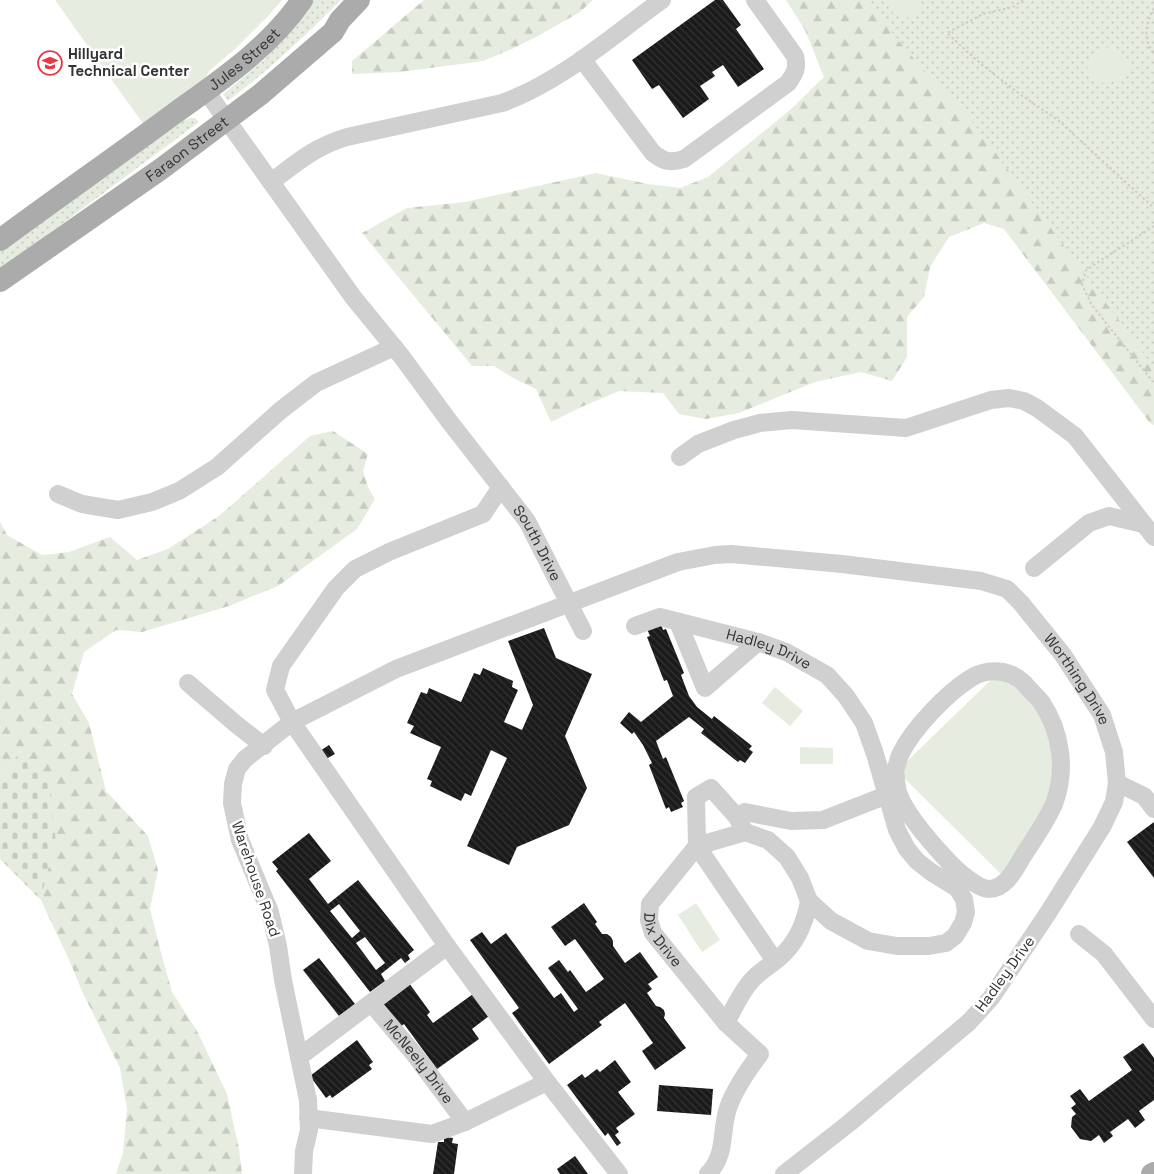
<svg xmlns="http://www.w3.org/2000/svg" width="1154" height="1174" font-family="'Space Grotesk',sans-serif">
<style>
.grass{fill:url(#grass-dots)}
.forest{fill:url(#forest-firs)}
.cemetery{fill:url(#cemetery-stones)}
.park{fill:#e6ecdf}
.building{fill:url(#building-back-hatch);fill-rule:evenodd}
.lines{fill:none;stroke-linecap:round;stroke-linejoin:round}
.path{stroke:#cdcdcd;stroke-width:2;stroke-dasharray:2.5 2.5;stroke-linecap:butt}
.minor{stroke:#d0d0d0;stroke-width:18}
.major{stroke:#ababab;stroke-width:22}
.labels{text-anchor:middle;stroke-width:5;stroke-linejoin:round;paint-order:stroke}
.poi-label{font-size:15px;font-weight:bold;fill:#333;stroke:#fff;text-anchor:start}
.street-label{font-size:15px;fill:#333;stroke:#fff}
</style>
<defs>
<pattern id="grass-dots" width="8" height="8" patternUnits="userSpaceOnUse" patternTransform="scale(1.25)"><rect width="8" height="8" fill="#e6ecdf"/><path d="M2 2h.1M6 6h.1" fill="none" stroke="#c6cbc0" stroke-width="1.8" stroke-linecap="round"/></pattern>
<pattern id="forest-firs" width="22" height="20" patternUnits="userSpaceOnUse" patternTransform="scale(1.25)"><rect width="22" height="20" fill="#e6ecdf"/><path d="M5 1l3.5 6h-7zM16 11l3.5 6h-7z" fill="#c6cbc0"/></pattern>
<pattern id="cemetery-stones" width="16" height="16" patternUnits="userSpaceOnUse" patternTransform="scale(1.25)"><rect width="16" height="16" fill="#e6ecdf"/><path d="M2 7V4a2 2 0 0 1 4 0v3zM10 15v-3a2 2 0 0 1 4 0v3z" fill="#c6cbc0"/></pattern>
<pattern id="building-back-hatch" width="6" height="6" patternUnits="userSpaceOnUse" patternTransform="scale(1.25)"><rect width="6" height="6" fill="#1a1a1a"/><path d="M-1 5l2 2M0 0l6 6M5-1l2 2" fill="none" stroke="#333"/></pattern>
</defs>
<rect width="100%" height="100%" fill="#fff"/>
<!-- grass -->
<g class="grass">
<path d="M311,0H341C305,36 269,70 228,101L223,94L264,60L291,30Z"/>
<polygon points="855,0 1154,0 1154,401"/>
<polygon points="191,118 195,118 199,122 0,270 0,250 181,121"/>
</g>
<!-- forest -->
<g class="forest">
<polygon points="424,0 593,0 580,12 538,36 512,49 483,61 400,72 352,74 352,61"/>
<polygon points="786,0 869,0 896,38 930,77 963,109 1154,368 1154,425 1150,423 1004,229 984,223 949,237 930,267 924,297 907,317 907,357 892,381 861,372 815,382 739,413 706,419 679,414 663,393 619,391 579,408 551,422 536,389 515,379 494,366 472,366 362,233 407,208 465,202 596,173 648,184 680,188 708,177 790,110 824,77 805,30"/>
<polygon points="333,431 368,454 363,471 368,487 375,499 357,529 278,586 229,606 142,632 116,630 84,652 72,694 89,723 106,791 148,836 158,870 150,909 160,949 172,992 197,1031 227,1094 239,1149 242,1174 116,1174 123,1153 127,1109 120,1068 82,991 70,962 41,900 46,877 21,751 0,778 0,522 7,535 42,555 69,552 110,537 137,560 168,549 219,516 310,436"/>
</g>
<!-- cemetery -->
<polygon class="cemetery" points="21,751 48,778 56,842 46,877 41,900 0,859 0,778"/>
<!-- park -->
<g class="park">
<polygon points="55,0 282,0 270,14 235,49 209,71 203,82 144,125"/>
<path d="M886,0H919L920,4C912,26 892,20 886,0Z"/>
<path d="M1110,47C1147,60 1125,91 1093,81C1081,63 1089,50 1110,47Z"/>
<polygon points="995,676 1021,685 1053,734 1052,800 1004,877 901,775 901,767"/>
<polygon points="775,687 803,711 790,726 762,703"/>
<polygon points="800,747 833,748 833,764 800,764"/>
<polygon points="696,903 720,940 702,952 678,915"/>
</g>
<!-- building -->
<g class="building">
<polygon points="715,0 723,0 741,25 736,29 764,69 738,87 723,65 712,72 715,76 700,86 709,99 683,118 659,85 652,89 632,60"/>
<polygon points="661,624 663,630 666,629 684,673 681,675 689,696 697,707 712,719 714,716 752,746 749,749 753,752 745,763 740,760 738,762 701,733 704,729 689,717 656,741 663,759 666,757 684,801 681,803 683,807 671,812 669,807 666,809 649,765 652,763 643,745 634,732 632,734 620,723 629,712 641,722 673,696 667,680 664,681 647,637 650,636 647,629"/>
<polygon points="544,628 556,658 592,674 565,736 587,788 569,825 517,847 509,865 467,846 507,758 491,750 471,796 465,793 461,801 430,786 432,781 427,779 441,747 410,733 414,726 407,723 421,692 427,694 429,688 461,702 474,673 480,675 483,668 513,681 512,687 518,690 504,722 522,730 533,705 508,641"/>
<polygon points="329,745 335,754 326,759 320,751"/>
<polygon points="1154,822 1154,878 1127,842"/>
<path d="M309,833L331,861L309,879L328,904L358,880L414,950L408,955L410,959L405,963L401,958L381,974L385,981L370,992L276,871L278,869L272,862ZM339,904L360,931L352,938L330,911ZM365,937L385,963L376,970L356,943Z"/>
<polygon points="584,903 597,922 595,924 602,934 607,934 611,937 613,941 613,946 625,963 640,952 658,977 648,984 652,989 647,993 656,1006 660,1007 664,1010 665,1014 664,1018 686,1048 655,1070 642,1051 653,1043 625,1003 599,1022 602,1025 549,1064 512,1013 519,1008 470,940 482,932 491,944 506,933 554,998 561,993 574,1012 578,1009 548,968 559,960 568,972 570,970 586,992 604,979 575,939 565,946 551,927"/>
<polygon points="319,958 355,1004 339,1016 303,970"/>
<polygon points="409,983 430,1012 427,1015 433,1023 473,994 489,1016 472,1029 479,1039 437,1069 404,1024 398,1029 380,1005"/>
<polygon points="357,1040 373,1062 369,1065 372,1069 332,1098 330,1095 326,1098 310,1076"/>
<polygon points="1143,1043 1154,1058 1154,1100 1139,1111 1145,1120 1135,1128 1128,1119 1110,1132 1113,1136 1104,1143 1099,1135 1091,1141 1080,1139 1071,1127 1072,1117 1076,1114 1071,1108 1076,1104 1070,1096 1080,1089 1089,1101 1132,1070 1123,1057"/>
<polygon points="615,1060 631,1082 618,1092 635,1114 616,1128 619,1132 615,1135 621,1143 617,1146 608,1133 605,1136 567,1085 582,1074 585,1078 597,1069 600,1072"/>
<polygon points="659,1085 713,1089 711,1115 657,1111"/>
<polygon points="444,1137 453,1138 452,1143 458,1144 454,1174 433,1174 438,1142 444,1142"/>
<polygon points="575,1156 588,1174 560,1174 557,1169"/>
</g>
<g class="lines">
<!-- path -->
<g class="path">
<polyline points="1023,0 1013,7 983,14 947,33 981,64 1021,95 1058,120 1154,208"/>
<path d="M1154,8C1146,23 1142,40 1154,53"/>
<polyline points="1154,226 1086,270 1082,284 1091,304 1154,383"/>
</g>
<!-- minor -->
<g class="minor">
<path d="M582,59L653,153C664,162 671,163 684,159L788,83C795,73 798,68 795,56L755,0"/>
<path id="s1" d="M206,91L353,297L402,357L449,421L527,521L583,631"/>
<path d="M271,182C298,162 314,147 347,137L502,103C561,82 612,36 662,0"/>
<polyline points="680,457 698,444 734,430 760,423 792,420 906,428 991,400 1009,398 1024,401 1037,408 1075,436 1154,537"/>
<polyline points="501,487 483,514 389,552 355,569 336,588 281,666 275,690 292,722 447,946 547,1082 619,1174"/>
<polyline points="58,494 82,504 118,510 152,502 179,491 217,467 281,410 316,383 394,347"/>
<polyline points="1034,568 1089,523 1109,516 1143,524"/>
<polyline points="678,622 705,688 758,642"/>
<path id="s2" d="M635,626L660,617L758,642L786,652L827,675L846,696L864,723L875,754L897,830L907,849L917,861L931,872L957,888L964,899L966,912L963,923L955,936L946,943L929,946H897L868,941L831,921L809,901L800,878L787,857L768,840L745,832L697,846L650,904L649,920L653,933L726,1023L760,1054C747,1071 735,1088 728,1108C720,1133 727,1154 708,1174"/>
<polyline points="188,683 237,725 264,746"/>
<polyline points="1117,783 1144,796 1154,809"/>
<path d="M884,784C887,779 893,774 895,769C898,765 898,759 900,755C913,728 947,693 971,678C988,668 1010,669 1024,683C1029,690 1037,696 1042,703C1061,732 1067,770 1054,804C1046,822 1034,839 1023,856C1015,869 1007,888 989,889C977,889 957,870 949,862C933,845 905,814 898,792C896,785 896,777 895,770"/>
<polyline points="737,817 745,812 791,821 823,820 887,795"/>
<polyline points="745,832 737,817 711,788 696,797 697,846 775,961"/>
<polyline points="1079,934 1104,954 1154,1019"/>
<path id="s3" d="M372,1004L415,1055L465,1122L547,1082"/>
<path d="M726,1023C734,1008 741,992 752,980C760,971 771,965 779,958C797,943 805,923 809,901"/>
<polyline points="299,1057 447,946"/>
<polyline points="308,1118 432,1134 465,1122"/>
<path id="s4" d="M303,1174L304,1151L309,1130L308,1100L283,980L278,946L270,912L240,840L232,803L233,784L237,769L245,759L292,722L396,669L678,562L715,555L731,554L842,564L981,581L1007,589L1021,603L1063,655L1102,715L1114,752L1117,783L1114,802L1102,827L1048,913L991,998L969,1022L848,1124L784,1174"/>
</g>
<!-- major -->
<g class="major">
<path id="s5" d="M0,240C58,197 117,156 175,113C221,80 270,47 302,0"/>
<path id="s6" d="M0,281L161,169L261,94L333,32L340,20L359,0"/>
<polyline points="1152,1174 1154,1173"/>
</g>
</g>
<!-- icons -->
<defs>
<g id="school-ring" transform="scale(1.25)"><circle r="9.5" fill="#fff" stroke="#e63946" stroke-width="1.5"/><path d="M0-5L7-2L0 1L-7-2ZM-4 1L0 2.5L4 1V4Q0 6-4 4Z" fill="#e63946"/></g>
</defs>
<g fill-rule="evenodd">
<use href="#school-ring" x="50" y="63"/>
</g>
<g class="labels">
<!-- poi labels -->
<g class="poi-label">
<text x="68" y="59">Hillyard<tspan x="68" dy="17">Technical Center</tspan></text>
</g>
<!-- street labels -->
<g class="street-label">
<text dy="5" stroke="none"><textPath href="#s5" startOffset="304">Jules Street</textPath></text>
<text dy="5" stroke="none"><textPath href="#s6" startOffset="229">Faraon Street</textPath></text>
<text dy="5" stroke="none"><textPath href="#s1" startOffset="561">South Drive</textPath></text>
<text dy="5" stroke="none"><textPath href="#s2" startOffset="140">Hadley Drive</textPath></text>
<text dy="5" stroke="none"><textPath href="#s4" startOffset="1355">Worthing Drive</textPath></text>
<text transform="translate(256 879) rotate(71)" y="5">Warehouse Road</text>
<text dy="5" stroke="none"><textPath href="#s2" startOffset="941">Dix Drive</textPath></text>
<text transform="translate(1005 974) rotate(-54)" y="5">Hadley Drive</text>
<text dy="5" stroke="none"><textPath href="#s3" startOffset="74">McNeely Drive</textPath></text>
</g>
</g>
</svg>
